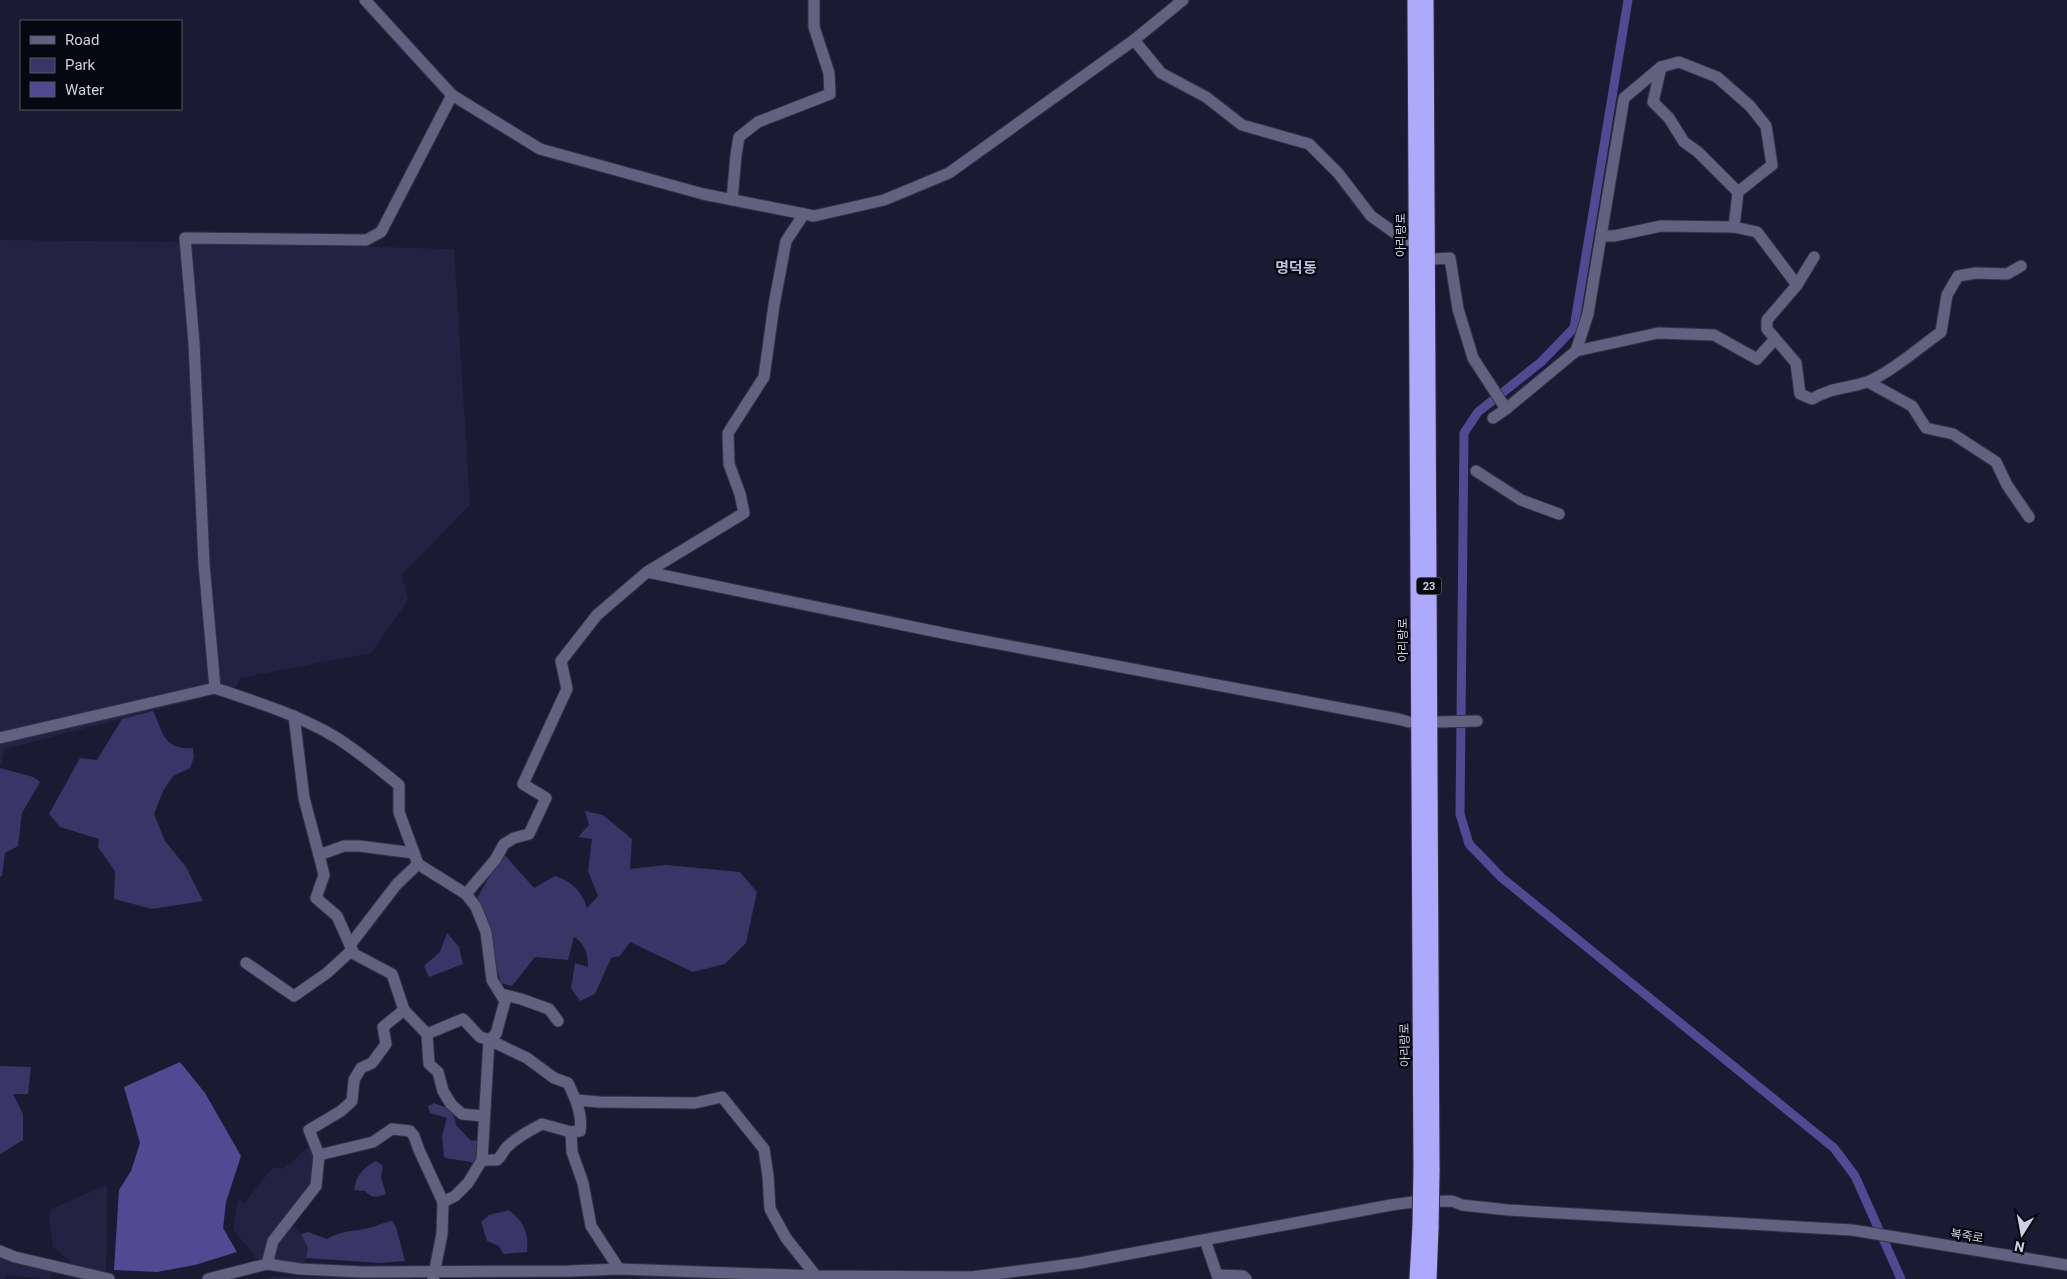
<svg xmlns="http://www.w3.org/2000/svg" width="2067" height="1279" font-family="Roboto,'Noto Sans KR',sans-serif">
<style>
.built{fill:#242242}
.green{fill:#393566}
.water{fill:#514992}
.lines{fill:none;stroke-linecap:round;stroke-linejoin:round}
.canal{stroke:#514992;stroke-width:9}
.minor-casing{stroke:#333246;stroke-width:13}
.highway-casing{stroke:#333246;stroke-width:17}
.minor{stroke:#626280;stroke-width:11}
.highway{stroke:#adaafd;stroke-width:15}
.highway-bridge-casing{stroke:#333246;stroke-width:17;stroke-linecap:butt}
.highway-bridge{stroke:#adaafd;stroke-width:15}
.labels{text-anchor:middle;stroke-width:4.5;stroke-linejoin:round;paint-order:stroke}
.shield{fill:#070711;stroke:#9494a3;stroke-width:1}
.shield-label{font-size:11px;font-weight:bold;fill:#d0d0e1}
.street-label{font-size:12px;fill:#d0d0e1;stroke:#070711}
.quarter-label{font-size:15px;font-weight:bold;fill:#bdbddf;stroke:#070711}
</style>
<rect width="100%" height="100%" fill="#1c1a33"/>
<!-- built -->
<g class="built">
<polygon points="0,240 170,242 454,249 470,505 402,574 408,600 371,653 240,678 236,687 217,694 5,749 0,767"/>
<polygon points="311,1145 317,1157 313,1184 275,1242 291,1224 301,1234 308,1248 305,1265 258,1260 233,1229 238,1200 245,1203 273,1167 283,1169"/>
<polygon points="107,1185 106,1272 76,1266 53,1247 49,1221 51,1209"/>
<polygon points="0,1258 5,1260 53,1270 50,1279 6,1275 4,1279 0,1279"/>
<polygon points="639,1276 746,1279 640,1279"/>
<rect x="268" y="1277" width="146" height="2"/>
</g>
<!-- green -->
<g class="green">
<path d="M153,711C164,734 164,750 193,748L194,757L190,768L173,776L163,791L154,814L165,841L186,867L203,901L152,909L114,899L115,871L98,847L99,839L60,827L49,814L80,758L97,760L122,719Z"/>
<polygon points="0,768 33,777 40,782 22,813 18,846 5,853 2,876 0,877"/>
<path d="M585,811L603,815L632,839L630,869L666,865L740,872L757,892L746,943L725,964L693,972L630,942L620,956L611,958L595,994L580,1001L571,988L575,963L588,967C588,955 585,943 574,937L568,960L535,957L512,986L501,983L477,898L503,853L534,888L555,876C572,881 583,893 587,908L598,896L588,871L592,839L578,837L589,825Z"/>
<polygon points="447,933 459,947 463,964 429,977 424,966 440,952"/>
<polygon points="0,1066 31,1067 28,1094 13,1094 23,1114 23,1140 0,1154"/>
<path d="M434,1103L450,1109L455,1119L456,1125L471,1141L476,1140L479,1144V1159L473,1163C463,1159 454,1161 444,1157L442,1136L447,1118L430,1113L428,1106Z"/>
<path d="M376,1161L383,1166L381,1178L386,1194C377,1197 372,1199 365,1191L354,1190C356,1176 363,1168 376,1161Z"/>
<path d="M509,1210C524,1222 529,1233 527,1252L503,1254L499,1246L487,1241L481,1222L489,1215Z"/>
<path d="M392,1221L396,1227L405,1261L380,1263L306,1258L308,1248L301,1234L308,1232L327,1239C343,1230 352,1232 369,1228C377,1226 384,1222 392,1221Z"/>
</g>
<!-- water -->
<polygon class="water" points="180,1062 205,1093 241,1156 226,1202 223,1228 237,1252 195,1265 157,1272 114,1270 119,1190 131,1171 140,1143 124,1087"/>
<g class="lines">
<!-- canal -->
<polyline class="canal" points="1628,0 1574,328 1541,362 1478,412 1464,433 1460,814 1469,844 1502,878 1834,1148 1855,1176 1901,1279"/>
<!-- minor casing -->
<g class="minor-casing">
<g id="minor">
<polyline points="365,0 452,95 540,149 703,194 814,216 884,200 949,173 1134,40 1183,0"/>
<polyline points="1134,40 1161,73 1206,97 1242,125 1309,144 1338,173 1371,216 1406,241"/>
<polyline points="1661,67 1653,102 1669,118 1684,142 1698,152 1738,192"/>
<polyline points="732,200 736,155 739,137 758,122 830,94 829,73 814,27 814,0"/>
<polyline points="1734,227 1757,232 1797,285"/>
<path d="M1814,257L1797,285L1767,320V329L1796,363L1800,394L1812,399C1832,387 1846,389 1867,382C1890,373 1920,347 1941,332L1947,295L1958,276L1976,273L2007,274L2021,266"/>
<polyline points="1434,259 1450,258 1458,309 1473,358 1506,409"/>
<polyline points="1576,351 1658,333 1714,335 1757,359 1775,339"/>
<polyline points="1868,382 1912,406 1926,428 1953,434 1996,462 2007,485 2029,517"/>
<polyline points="1493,418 1506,409 1576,351 1588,314 1624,98 1661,67 1679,62 1717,77 1750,106 1766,126 1772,165 1738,192 1734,227 1661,226 1614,236 1601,236"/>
<polyline points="1476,471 1521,500 1559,514"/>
<polyline points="647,572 957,636 1398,719 1409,722"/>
<path d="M215,688C256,702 299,715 337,738C359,752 379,769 399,785V812L418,864L466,894L476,907L486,932L492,980L505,1001L496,1034L489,1040L482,1160L468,1183L455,1196L443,1202L442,1234L433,1279"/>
<polyline points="294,716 304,798 319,855 344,846 359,846 414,853"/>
<polyline points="1437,722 1477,721"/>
<polyline points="0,738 215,688 204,564 194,343 185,238 366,240 381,232 452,95"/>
<polyline points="466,894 495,860 504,844 514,838 529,834 546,798 523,784 567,689 561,661 597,615 647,572 744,513 740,494 729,464 728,433 764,377 774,305 786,241 804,214"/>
<polyline points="350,945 397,884 418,864"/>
<polyline points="246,963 294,996 327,973 352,950"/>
<polyline points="501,994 521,999 549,1009 558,1021"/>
<polyline points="404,1010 427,1034 429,1064 438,1072 443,1091 451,1104 462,1114 483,1116"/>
<path d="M427,1034L463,1019L480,1037L489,1040L527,1058L554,1078L568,1083C575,1098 583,1114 580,1131L571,1132L542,1124C529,1131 517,1137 507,1147C503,1151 502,1156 497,1160H482"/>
<polyline points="576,1100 600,1102 695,1103 722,1097 764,1149 768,1176 770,1209 786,1238 816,1276"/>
<polyline points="571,1132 572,1152 583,1183 591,1226 619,1269"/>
<polyline points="319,1155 373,1142 392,1129 410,1131 414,1136 419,1150 443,1202"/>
<polyline points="1205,1240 1217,1275 1243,1276 1246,1279"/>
<polyline points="0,1251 15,1257 109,1279"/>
<polyline points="267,1264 273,1241 316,1186 319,1155 309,1130 341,1111 352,1101 354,1080 361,1068 372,1063 386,1044 383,1027 404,1010 392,974 354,954 337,916 316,898 324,875 319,855"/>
<polyline points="208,1279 267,1264 300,1269 362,1272 570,1271 619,1269 816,1276 972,1277 1080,1263 1391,1205 1413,1202 1452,1201 1462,1205 1508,1210 1852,1230 2067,1265"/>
</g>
</g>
<!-- highway casing -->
<g class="highway-casing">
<g id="highway">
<polyline points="1415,0 1421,1170"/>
<polyline points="1426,0 1432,1171"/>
<polyline points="1417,1279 1420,1226"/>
<polyline points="1429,1279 1431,1228"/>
</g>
</g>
<!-- minor -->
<use href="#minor" class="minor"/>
<!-- highway -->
<use href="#highway" class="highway"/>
<!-- highway-bridge casing -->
<g class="highway-bridge-casing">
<g id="highway-bridge">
<polyline points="1420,1226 1421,1170"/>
<polyline points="1431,1228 1432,1171"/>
</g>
</g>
<!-- highway-bridge -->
<use href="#highway-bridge" class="highway-bridge"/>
</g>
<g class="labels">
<!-- shield labels -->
<rect class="shield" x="1416.5" y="577.5" width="25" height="17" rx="4"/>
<g class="shield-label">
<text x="1429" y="590">23</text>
</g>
<!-- street labels -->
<g class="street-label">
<text transform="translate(1401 235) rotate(-90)" y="4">아리랑로</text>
<text transform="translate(1403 640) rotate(-90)" y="4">아리랑로</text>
<text transform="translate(1405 1045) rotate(-91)" y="4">아리랑로</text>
<text transform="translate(1967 1236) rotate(9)" y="4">복죽로</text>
</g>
<!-- quarter labels -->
<g class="quarter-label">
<text x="1296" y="273">명덕동</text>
</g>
</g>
<!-- legend -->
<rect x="20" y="20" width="162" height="90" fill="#070711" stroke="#575764"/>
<rect x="30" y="36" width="25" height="8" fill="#626280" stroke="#575764"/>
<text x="65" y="45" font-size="15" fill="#d0d0e1">Road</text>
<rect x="30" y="58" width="25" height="15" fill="#393566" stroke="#575764"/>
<text x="65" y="70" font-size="15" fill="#d0d0e1">Park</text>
<rect x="30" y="82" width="25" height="15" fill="#514992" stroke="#575764"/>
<text x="65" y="95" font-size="15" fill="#d0d0e1">Water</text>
<!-- north arrow -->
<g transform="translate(2022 1234) rotate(191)" stroke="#070711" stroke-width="4" paint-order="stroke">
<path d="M0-4L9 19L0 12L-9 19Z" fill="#d0d0e1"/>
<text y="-8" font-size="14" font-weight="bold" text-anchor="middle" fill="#d0d0e1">N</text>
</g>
</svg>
